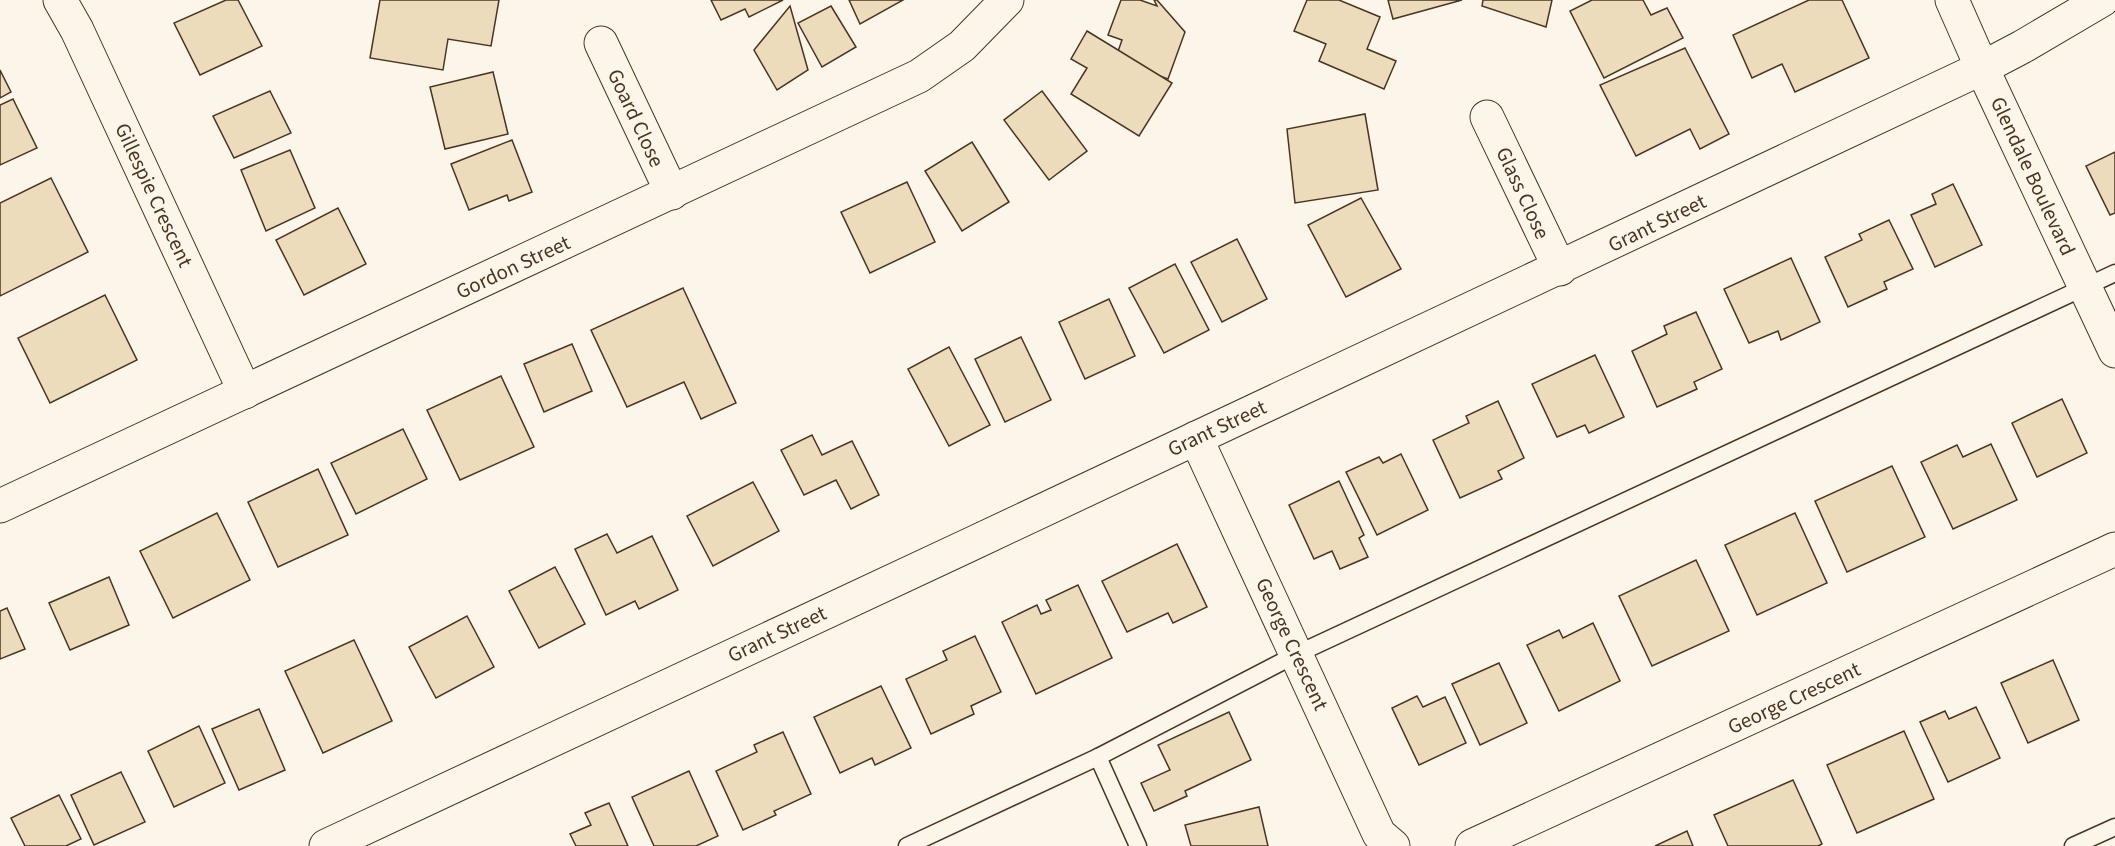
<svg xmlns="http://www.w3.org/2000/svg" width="2115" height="846" font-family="'Source Sans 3',sans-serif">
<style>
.building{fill:#ecdcbc;stroke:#4a3520;stroke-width:1.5}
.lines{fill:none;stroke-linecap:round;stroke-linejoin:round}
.lane-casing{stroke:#4a3520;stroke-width:19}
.street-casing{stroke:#4a3520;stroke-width:35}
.secondary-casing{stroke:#4a3520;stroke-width:35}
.lane{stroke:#fbf6e9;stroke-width:16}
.street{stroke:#fbf6e9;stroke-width:33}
.secondary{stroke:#fbf6e9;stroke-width:33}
.labels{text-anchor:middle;stroke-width:4.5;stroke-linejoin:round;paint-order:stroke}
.street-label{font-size:21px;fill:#4a3520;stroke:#fbf6e9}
</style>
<rect width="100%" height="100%" fill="#fbf6e9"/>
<!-- building -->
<g class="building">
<polygon points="226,0 238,0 262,46 200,75 174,23"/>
<polygon points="380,0 499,0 491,46 448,39 443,70 370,58"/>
<polygon points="711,0 783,0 749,17 745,9 721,20"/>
<polygon points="849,0 903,0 860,24"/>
<polygon points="1121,0 1140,0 1157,6 1154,0 1157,0 1185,32 1168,79 1115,60 1122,40 1108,35"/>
<polygon points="1307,0 1339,0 1380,17 1367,49 1396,61 1384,89 1319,61 1326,44 1294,31"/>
<polygon points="1388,0 1462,0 1393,19"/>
<polygon points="1483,0 1552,0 1546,27 1482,6"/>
<polygon points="1592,0 1643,0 1651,15 1667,8 1683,38 1604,78 1570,11"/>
<polygon points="1809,0 1842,0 1869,58 1795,92 1782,64 1752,78 1733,35"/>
<polygon points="790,6 808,70 777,90 754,50"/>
<polygon points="831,6 856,47 822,67 798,23"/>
<polygon points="1087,31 1172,83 1139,136 1071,94 1087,68 1071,59"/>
<polygon points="1685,48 1729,134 1700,149 1690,129 1636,156 1600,85"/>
<polygon points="0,70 11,92 0,98"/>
<polygon points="493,72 508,134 445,149 430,87"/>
<polygon points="270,91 291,133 234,158 213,116"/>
<polygon points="1042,91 1087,151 1049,180 1004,120"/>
<polygon points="13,99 37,148 0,165 0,105"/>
<polygon points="1365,114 1378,190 1295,203 1287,129"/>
<polygon points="512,140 532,192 509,201 507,195 469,210 451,164"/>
<polygon points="972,142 1009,202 962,231 925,171"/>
<polygon points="290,150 315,208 266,231 241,170"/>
<polygon points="2115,152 2115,213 2110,215 2086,166"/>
<polygon points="51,178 88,252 0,296 0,203"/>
<polygon points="907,182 935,242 870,273 841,212"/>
<polygon points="1953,184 1982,245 1935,267 1911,215 1936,204 1932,194"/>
<polygon points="1361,198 1401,269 1346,297 1308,225"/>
<polygon points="338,208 366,264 304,295 276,240"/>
<polygon points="1889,220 1913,269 1884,282 1887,289 1848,307 1825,257 1862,240 1859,234"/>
<polygon points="1237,239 1267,299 1222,322 1191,262"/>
<polygon points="1791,258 1820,322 1781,340 1778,331 1749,343 1724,289"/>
<polygon points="1175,264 1209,330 1164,353 1129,288"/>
<polygon points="683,288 736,403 701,419 684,382 627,407 591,330"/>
<polygon points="105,295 137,360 50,403 18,338"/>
<polygon points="1109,299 1135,356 1085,379 1059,322"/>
<polygon points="1696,312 1722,369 1694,382 1697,389 1657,407 1632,351 1667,334 1664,326"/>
<polygon points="1021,337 1051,400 1005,422 975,359"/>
<polygon points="572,344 592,391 544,412 524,364"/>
<polygon points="949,347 990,425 949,446 908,369"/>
<polygon points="1595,355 1624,417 1589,433 1585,425 1557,437 1532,384"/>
<polygon points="501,376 534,447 460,480 427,410"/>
<polygon points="2062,399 2087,453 2037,477 2012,423"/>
<polygon points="1498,401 1524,458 1498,471 1502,479 1460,498 1433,440 1469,423 1466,416"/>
<polygon points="403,429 427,479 356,514 331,463"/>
<polygon points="812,435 822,455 852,441 879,495 851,509 836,480 804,495 781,450"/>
<polygon points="1991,444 2017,500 1953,529 1921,462 1957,445 1963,457"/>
<polygon points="1401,454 1428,510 1377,535 1346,472 1379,457 1383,463"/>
<polygon points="1892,466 1925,537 1847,572 1815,501"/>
<polygon points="318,469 348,535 278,567 248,502"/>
<polygon points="1339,481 1364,535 1359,538 1368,557 1340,569 1332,551 1314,559 1289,505"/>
<polygon points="753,482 779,531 713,566 687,516"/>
<polygon points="217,513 250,580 173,618 140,551"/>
<polygon points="1795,513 1827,583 1757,615 1725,545"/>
<polygon points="607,534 617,553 652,536 678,590 639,609 635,601 606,615 575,549"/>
<polygon points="1177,544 1207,607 1173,623 1168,613 1127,632 1102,581"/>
<polygon points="1696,560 1729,631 1652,666 1619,596"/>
<polygon points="555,567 585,624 539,648 509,591"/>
<polygon points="109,577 129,625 70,650 49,603"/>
<polygon points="1078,585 1112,658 1036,694 1002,622 1037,605 1041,614 1051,610 1046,600"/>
<polygon points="7,608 25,649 0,659 0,611"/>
<polygon points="467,616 494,667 436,698 409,647"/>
<polygon points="1593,623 1620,681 1559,711 1527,645 1559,630 1563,638"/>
<polygon points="975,636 1001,692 971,706 974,714 931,734 906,679 947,660 943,651"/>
<polygon points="354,640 392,721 323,753 285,671"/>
<polygon points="2053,660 2079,720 2028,743 2001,683"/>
<polygon points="1499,663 1527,723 1480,745 1452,684"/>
<polygon points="881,686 911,748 875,765 872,758 840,773 814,717"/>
<polygon points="1417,696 1423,707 1445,697 1466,743 1419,765 1392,708"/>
<polygon points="1976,707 2000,758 1948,782 1920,722 1945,711 1949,719"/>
<polygon points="259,709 285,770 239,790 212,729"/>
<polygon points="1229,712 1251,760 1185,791 1187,796 1154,811 1141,783 1170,770 1158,745"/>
<polygon points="199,726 225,783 174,807 148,751"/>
<polygon points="1904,731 1934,799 1857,833 1827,765"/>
<polygon points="783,732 811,794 774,811 776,815 743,830 716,771 757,752 754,745"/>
<polygon points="689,771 718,836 696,846 654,846 632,797"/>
<polygon points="121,772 145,822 94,845 71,795"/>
<polygon points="1793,780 1822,844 1818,846 1728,846 1714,815"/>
<polygon points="59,795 81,839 66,846 25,846 11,818"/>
<polygon points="609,803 628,846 576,846 570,834 591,825 585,813"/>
<polygon points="1259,807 1268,846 1191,846 1185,825"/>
<polygon points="1687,831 1693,846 1655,846"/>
</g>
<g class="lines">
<!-- lane casing -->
<g class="lane-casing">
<g id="lane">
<polyline points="1098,757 1138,846"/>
<polyline points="907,846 1098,757 1297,654 2115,273"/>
<polyline points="2073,846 2115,827"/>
</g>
</g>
<!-- street casing -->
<g class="street-casing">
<g id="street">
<polyline points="60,0 77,30 245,392"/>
<polyline points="601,43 672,193"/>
<polyline points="1982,68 2115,351"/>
<polyline points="1487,117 1560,269"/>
<polyline points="1196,438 1379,834 1393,846"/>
<polyline points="0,506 919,76 962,46 1007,0"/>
<polyline points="1472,846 2115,549"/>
</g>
</g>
<!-- secondary casing -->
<g class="secondary-casing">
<g id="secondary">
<polyline points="1952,0 1982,68"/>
<path d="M326,846C878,587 1432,330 1982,68L2022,47L2102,0"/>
</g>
</g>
<!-- lane -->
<use href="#lane" class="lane"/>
<!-- street -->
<use href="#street" class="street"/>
<!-- secondary -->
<use href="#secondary" class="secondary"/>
</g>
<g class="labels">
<!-- street labels -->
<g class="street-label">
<text transform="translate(636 118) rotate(65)" y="7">Goard Close</text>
<text transform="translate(2033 176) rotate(65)" y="7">Glendale Boulevard</text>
<text transform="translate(1523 193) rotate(65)" y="7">Glass Close</text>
<text transform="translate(154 195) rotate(65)" y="7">Gillespie Crescent</text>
<text transform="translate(1657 223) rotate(-26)" y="7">Grant Street</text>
<text transform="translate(513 267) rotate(-25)" y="7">Gordon Street</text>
<text transform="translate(1217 428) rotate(-25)" y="7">Grant Street</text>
<text transform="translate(777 634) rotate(-25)" y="7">Grant Street</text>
<text transform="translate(1292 644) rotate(65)" y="7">George Crescent</text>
<text transform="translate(1794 698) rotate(-25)" y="7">George Crescent</text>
</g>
</g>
</svg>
